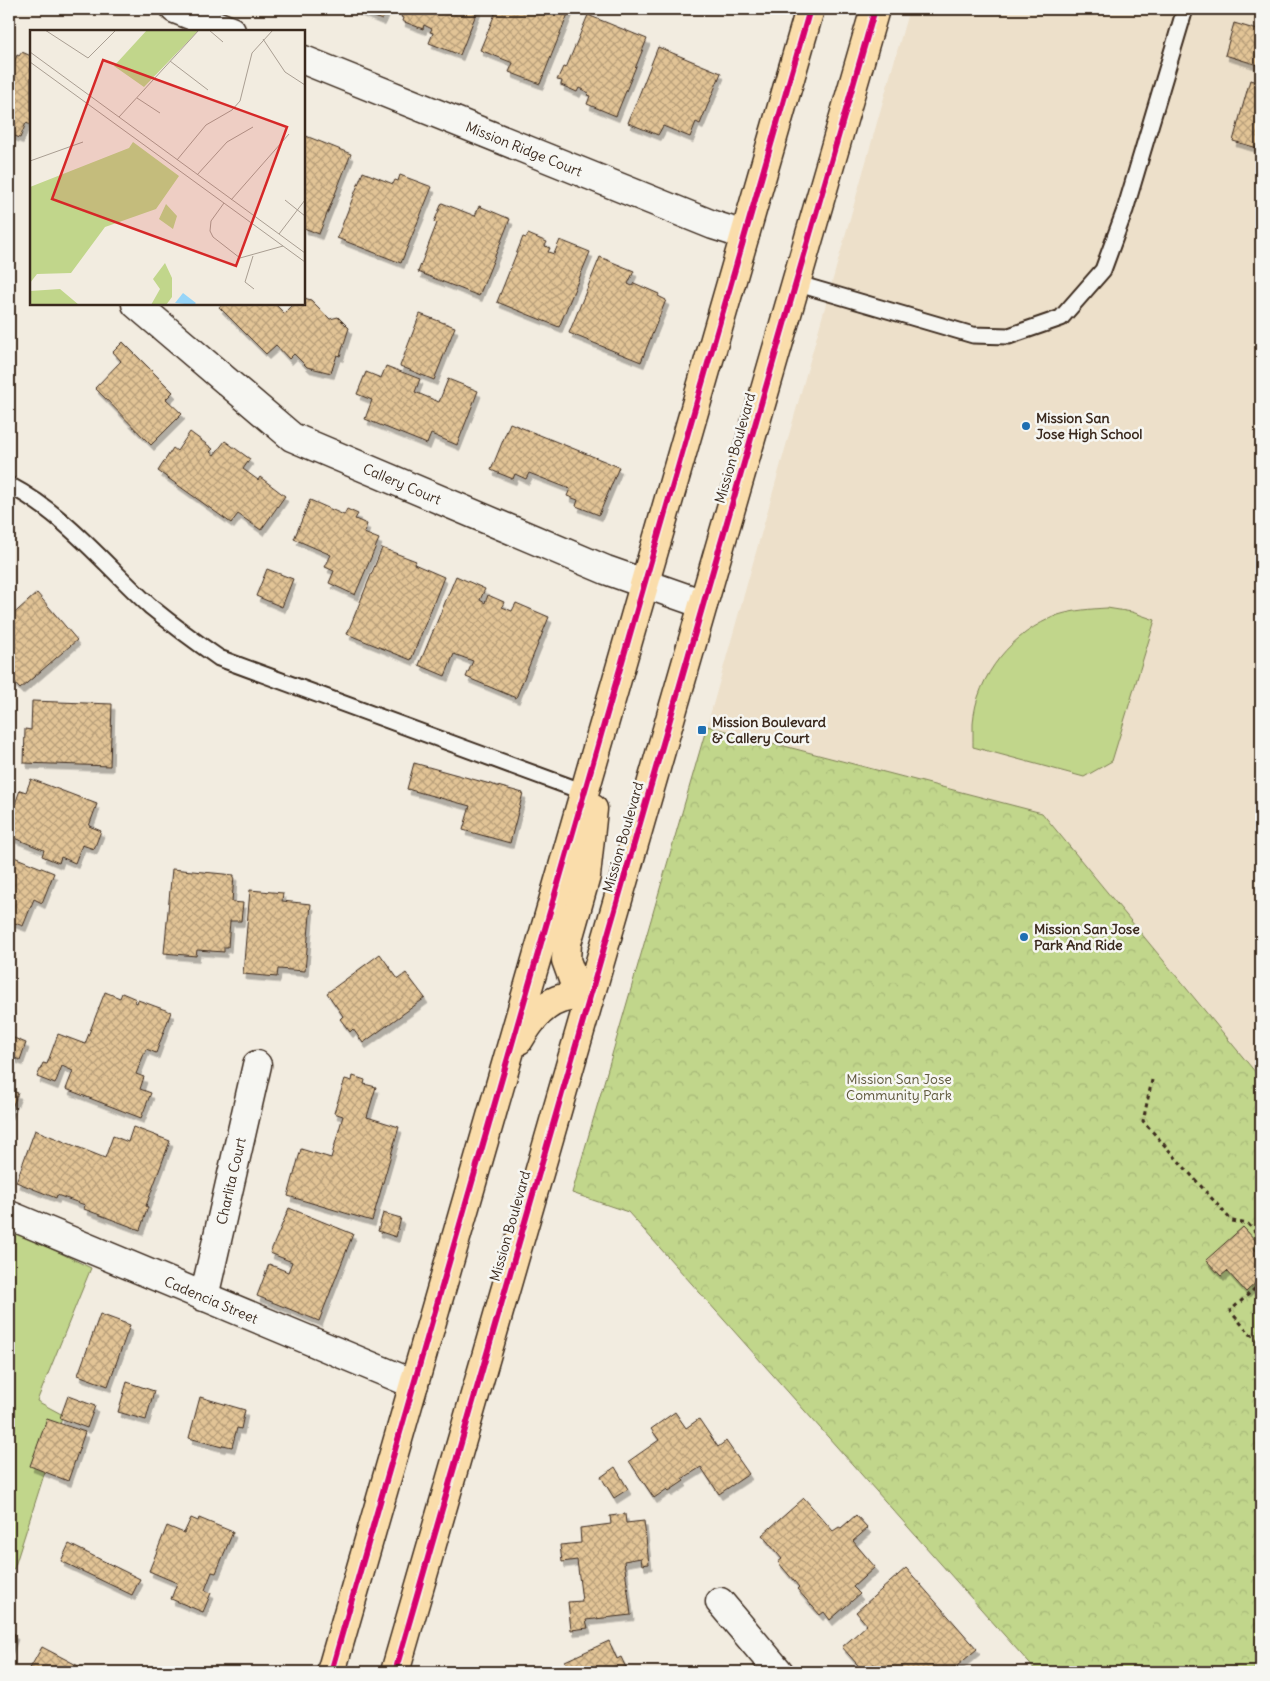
<svg xmlns="http://www.w3.org/2000/svg" width="1270" height="1681" font-family="Delius,sans-serif">
<style>
.built{fill:#ede0ca}
.grass{fill:#c1d68b;stroke:#7e8054}
.forest{fill:url(#forest-crowns);stroke:#7e8054}
.building{fill:url(#building-cross-hatch);stroke:#3b2a1e;filter:url(#shadow)}
.lines{fill:none;stroke-linecap:round;stroke-linejoin:round}
.lane-casing{stroke:#3b2a1e;stroke-width:19}
.street-casing{stroke:#3b2a1e;stroke-width:31}
.primary-casing{stroke:#3b2a1e;stroke-width:31}
.path{stroke:#3b2a1e;stroke-width:3;stroke-dasharray:4 4;stroke-linecap:butt}
.lane{stroke:#f6f6f2;stroke-width:15}
.street{stroke:#f6f6f2;stroke-width:28}
.primary{stroke:#faddab;stroke-width:28}
.cycleway-casing{stroke:#f6f6f2;stroke-width:9}
.cycleway{stroke:#d6006c;stroke-width:6}
.poi-dot{fill:#1f6fb2;stroke:#f6f6f2;stroke-width:2}
.labels{text-anchor:middle;stroke-width:5;stroke-linejoin:round;paint-order:stroke}
.street-label{font-size:14px;fill:#3b2a1e;stroke:#f6f6f2}
.poi-label{font-size:14px;font-weight:bold;fill:#3b2a1e;stroke:#f6f6f2;text-anchor:start}
.park-label{font-size:14px;fill:#5c5539;stroke:#f6f6f2}
.inset-road{fill:none;stroke:#a99e92;stroke-width:1}
.view{fill:#d62828;fill-opacity:0.15;stroke:#d62828;stroke-width:2.5}
.inset-edge{fill:none;stroke:#3b2a1e;stroke-width:2.5}
</style>
<defs>
<pattern id="forest-crowns" width="20" height="18" patternUnits="userSpaceOnUse" patternTransform="scale(1.25)"><rect width="20" height="18" fill="#c1d68b"/><path d="M2 6a3 3 0 1 1 6 0M12 15a3 3 0 1 1 6 0" fill="none" stroke="#a7b878"/></pattern>
<pattern id="building-cross-hatch" width="8" height="8" patternUnits="userSpaceOnUse" patternTransform="scale(1.25)"><rect width="8" height="8" fill="#e2c496"/><path d="M0 0l8 8M0 8l8-8" fill="none" stroke="#b89f7a"/></pattern>
<filter id="shadow"><feDropShadow dx="3" dy="5.5" stdDeviation="0" flood-color="#0004"/></filter>
</defs>
<rect width="100%" height="100%" fill="#f2ece0"/>
<filter id="ink" filterUnits="userSpaceOnUse"><feTurbulence type="fractalNoise" baseFrequency=".02" numOctaves="2"/><feDisplacementMap in="SourceGraphic" scale="10" xChannelSelector="R" yChannelSelector="G"/><feConvolveMatrix kernelMatrix="1 2 1 2 8 2 1 2 1" color-interpolation-filters="sRGB"/></filter>
<g filter="url(#ink)">
<!-- built -->
<polygon class="built" points="909,9 1261,9 1261,1079 1042,813 707,726"/>
<!-- grass -->
<g class="grass">
<path d="M1107,608L1132,612L1155,620L1112,761L1084,777L973,747C973,740 973,732 973,724C976,675 1013,632 1058,615C1074,610 1091,609 1107,608Z"/>
<polygon points="9,1228 91,1268 37,1401 63,1415 14,1569 9,1567"/>
</g>
<!-- forest -->
<polygon class="forest" points="707,726 1042,813 1261,1079 1261,1672 1037,1672 628,1212 572,1193"/>
<!-- building -->
<g class="building">
<polygon points="355,9 387,9 382,20"/>
<polygon points="404,9 478,9 460,55 429,43 433,33 430,32 432,29 424,25 423,29 402,21 403,18 401,17"/>
<polygon points="497,9 570,9 540,84 509,72 513,63 480,50"/>
<polygon points="588,15 647,39 616,116 587,104 590,96 587,95 589,93 579,88 577,92 561,85 562,81 557,80 563,67 566,68"/>
<polygon points="1234,23 1261,31 1261,66 1225,55"/>
<polygon points="658,47 721,73 700,124 696,122 690,137 663,126 658,135 628,123"/>
<polygon points="22,52 31,56 31,125 26,123 20,138 9,134 9,75 17,55 19,56"/>
<polygon points="1250,80 1261,83 1261,149 1233,141"/>
<polygon points="306,136 351,154 319,234 304,228 304,141"/>
<polygon points="363,172 393,184 395,180 398,181 400,175 432,187 401,263 337,238"/>
<polygon points="442,203 475,216 479,206 510,219 479,296 418,272 437,223 434,222"/>
<polygon points="528,234 547,242 545,246 550,248 548,252 554,254 560,240 590,252 559,327 497,302 523,237 526,238"/>
<polygon points="600,257 634,271 628,284 632,286 634,283 659,294 658,296 666,300 641,362 569,333"/>
<polygon points="304,298 311,300 330,319 338,317 349,328 340,356 337,355 331,373 307,367 294,354 289,359 276,345 266,354 219,307 223,304 275,304 284,313 293,304 304,304"/>
<polygon points="420,314 455,327 434,380 400,366"/>
<polygon points="123,342 173,392 166,399 182,414 151,445 95,388 121,361 113,352"/>
<polygon points="386,366 420,379 415,392 439,402 448,379 478,391 457,445 431,434 427,444 365,419 372,400 357,394 366,372 381,378"/>
<polygon points="510,423 619,467 599,515 576,506 578,500 567,496 570,489 529,473 526,479 515,474 513,479 491,470"/>
<polygon points="190,432 213,449 210,452 214,455 225,441 250,459 243,469 258,480 260,477 285,496 261,530 238,514 231,523 158,471 173,448 177,451"/>
<polygon points="310,500 344,515 347,509 358,514 355,519 367,524 364,533 379,539 355,595 329,583 334,571 325,567 331,555 294,539"/>
<polygon points="382,548 416,561 414,564 444,577 411,660 347,634"/>
<polygon points="267,569 293,579 282,607 256,596"/>
<polygon points="456,576 485,589 480,600 485,603 488,595 504,602 502,607 512,611 516,603 549,617 516,698 466,677 473,661 454,654 445,676 419,665"/>
<polygon points="37,593 77,640 20,689 9,677 9,618"/>
<polygon points="32,701 112,704 110,766 24,763 25,729 31,730"/>
<polygon points="414,763 523,793 510,843 463,830 470,806 407,789"/>
<polygon points="31,779 97,804 89,826 101,831 94,849 82,845 75,863 61,857 59,863 42,856 44,850 9,836 9,801 15,804 20,790 26,792"/>
<polygon points="9,855 54,873 42,903 34,899 23,926 9,921"/>
<polygon points="172,869 234,875 232,902 243,903 241,921 230,921 228,947 224,947 224,952 197,950 196,956 164,953"/>
<polygon points="250,890 283,893 282,901 311,904 305,971 278,969 277,977 243,974"/>
<polygon points="380,954 398,979 406,973 425,998 363,1043 353,1029 350,1032 340,1019 343,1016 327,993"/>
<polygon points="105,992 120,998 122,993 136,999 135,1002 137,1003 138,1000 171,1012 156,1053 146,1049 136,1074 144,1077 140,1089 151,1093 141,1118 66,1089 73,1071 62,1066 55,1084 37,1077 43,1063 47,1064 58,1034 85,1044"/>
<polygon points="9,1036 26,1043 20,1060 9,1056"/>
<polygon points="353,1076 365,1080 364,1084 376,1087 367,1117 399,1127 372,1221 288,1196 301,1149 331,1158 343,1116 334,1113 345,1079 352,1081"/>
<polygon points="9,1090 18,1093 9,1115"/>
<polygon points="133,1127 170,1141 146,1206 148,1207 140,1230 84,1209 85,1205 57,1195 56,1198 16,1182 35,1130 105,1158 113,1136 128,1142"/>
<polygon points="289,1208 353,1234 319,1321 257,1296 269,1264 288,1272 292,1262 270,1253"/>
<polygon points="383,1213 401,1218 396,1237 378,1231"/>
<polygon points="1243,1227 1258,1243 1253,1247 1261,1257 1261,1278 1246,1292 1227,1271 1221,1276 1206,1260"/>
<polygon points="100,1314 130,1325 108,1386 78,1375"/>
<polygon points="127,1382 154,1391 146,1420 118,1412"/>
<polygon points="68,1396 95,1406 87,1428 60,1418"/>
<polygon points="200,1397 245,1410 241,1429 237,1428 232,1447 223,1445 222,1447 189,1438"/>
<polygon points="675,1412 686,1428 699,1419 718,1447 726,1441 749,1474 719,1494 701,1467 682,1479 684,1481 669,1491 667,1489 654,1498 629,1461 659,1440 651,1429"/>
<polygon points="47,1419 85,1432 68,1481 30,1466"/>
<polygon points="615,1467 628,1489 614,1498 601,1477"/>
<polygon points="804,1498 833,1531 839,1527 841,1528 856,1515 868,1528 853,1541 875,1567 853,1587 860,1594 830,1620 824,1612 820,1615 797,1589 799,1587 778,1562 782,1559 762,1535"/>
<polygon points="625,1514 626,1523 644,1521 649,1564 642,1565 641,1558 624,1561 631,1615 586,1620 588,1628 571,1630 568,1602 582,1601 577,1560 562,1562 560,1545 581,1543 580,1528 611,1524 610,1516"/>
<polygon points="191,1518 198,1521 199,1518 233,1532 216,1573 212,1572 205,1590 211,1593 203,1612 171,1599 177,1583 149,1571 167,1526 184,1533"/>
<polygon points="69,1544 140,1579 132,1595 61,1561"/>
<polygon points="906,1568 977,1649 950,1672 881,1672 874,1664 864,1672 842,1647 867,1625 856,1612"/>
<polygon points="9,1632 15,1634 9,1650"/>
<polygon points="609,1641 617,1659 621,1657 628,1672 570,1672 565,1661"/>
<polygon points="42,1647 90,1672 28,1672"/>
</g>
<g class="lines">
<!-- lane casing -->
<g class="lane-casing">
<g id="lane">
<polyline points="795,283 973,335 1009,336 1061,318 1103,270 1125,210 1185,9"/>
<path d="M9,485C65,514 105,565 151,607C173,625 196,642 219,658L584,792"/>
</g>
</g>
<!-- street casing -->
<g class="street-casing">
<g id="street">
<polyline points="175,9 231,31"/>
<polyline points="304,60 713,225 745,235"/>
<polyline points="136,304 292,437 606,570 703,604"/>
<polyline points="9,1215 414,1384"/>
<polyline points="204,1297 257,1065"/>
<polyline points="720,1602 779,1672"/>
</g>
</g>
<!-- primary casing -->
<g class="primary-casing">
<g id="primary">
<polyline points="588,1001 575,985 566,960 567,943 586,876 593,809"/>
<path d="M519,1040C530,1021 545,1000 569,997C575,996 582,999 588,1001"/>
<polyline points="331,1672 810,9"/>
<polyline points="395,1672 875,9"/>
</g>
</g>
<!-- path -->
<g class="path">
<polyline points="1152,1080 1143,1121 1232,1221 1248,1224 1261,1238"/>
<polyline points="1261,1283 1230,1311 1250,1334 1261,1341"/>
</g>
<!-- lane -->
<use href="#lane" class="lane"/>
<!-- street -->
<use href="#street" class="street"/>
<!-- primary -->
<use href="#primary" class="primary"/>
<!-- cycleway casing -->
<g class="cycleway-casing">
<g id="cycleway">
<polyline points="331,1672 810,9"/>
<polyline points="395,1672 875,9"/>
</g>
</g>
<!-- cycleway -->
<use href="#cycleway" class="cycleway"/>
</g>
</g>
<!-- markers -->
<g class="poi-dot">
<circle cx="1026" cy="426" r="5"/>
<rect x="697" y="725" width="10" height="10" rx="2.5"/>
<circle cx="1024" cy="937" r="5"/>
</g>
<g class="labels">
<!-- street labels -->
<g class="street-label">
<text transform="translate(524 149) rotate(22)" y="5">Mission Ridge Court</text>
<text transform="translate(735 448) rotate(-74)" y="5">Mission Boulevard</text>
<text transform="translate(402 484) rotate(23)" y="5">Callery Court</text>
<text transform="translate(623 837) rotate(-74)" y="5">Mission Boulevard</text>
<text transform="translate(231 1181) rotate(-77)" y="5">Charlita Court</text>
<text transform="translate(510 1226) rotate(-74)" y="5">Mission Boulevard</text>
<text transform="translate(211 1300) rotate(23)" y="5">Cadencia Street</text>
</g>
<!-- poi labels -->
<g class="poi-label">
<text x="1036" y="423">Mission San<tspan x="1036" dy="16">Jose High School</tspan></text>
<text x="712" y="727">Mission Boulevard<tspan x="712" dy="16">&amp; Callery Court</tspan></text>
<text x="1034" y="934">Mission San Jose<tspan x="1034" dy="16">Park And Ride</tspan></text>
</g>
<!-- park labels -->
<g class="park-label">
<text x="899" y="1084">Mission San Jose<tspan x="899" dy="16">Community Park</tspan></text>
</g>
</g>
<!-- overview -->
<g transform="translate(30 30)">
<rect width="275" height="275" fill="#f2ece0"/>
<path d="M117,0H169L114,57L84,36ZM136,174L147,186L143,199L129,189ZM135,233L142,248V267L136,275H121L130,259L123,249ZM30,259L49,275H0V261Z" fill="#c1d68b"/>
<path d="M103,112L149,146L126,179L75,197L41,243L7,244L0,253V157L99,118Z" fill="#c1d68b"/>
<path d="M153,263L166,273L164,275L145,273Z" fill="#97d5f8"/>
<path class="inset-road" d="M15,0L58,28L86,0M179,0L193,12M233,9L255,42L275,55M0,22L275,223M140,31L178,60M0,32L275,232M107,68L130,83M89,87L169,0M147,130L176,95L202,80L210,71L222,23L243,0M0,131L53,112M167,145L197,112L223,97M201,170L259,104M255,170L275,186M194,173L181,191L180,201L183,207L210,228L253,216M249,204L275,170M223,226L215,252L224,259"/>
<path class="view" d="M73,30L257,97L206,236L22,169Z"/>
<rect width="275" height="275" class="inset-edge"/>
</g>
<!-- margin -->
<rect width="1270" height="1681" fill="none" stroke="#f6f6f2" stroke-width="30"/>
<rect x="15" y="15" width="1240" height="1651" fill="none" stroke="#3b2a1e" stroke-width="2" filter="url(#ink)"/>
</svg>
